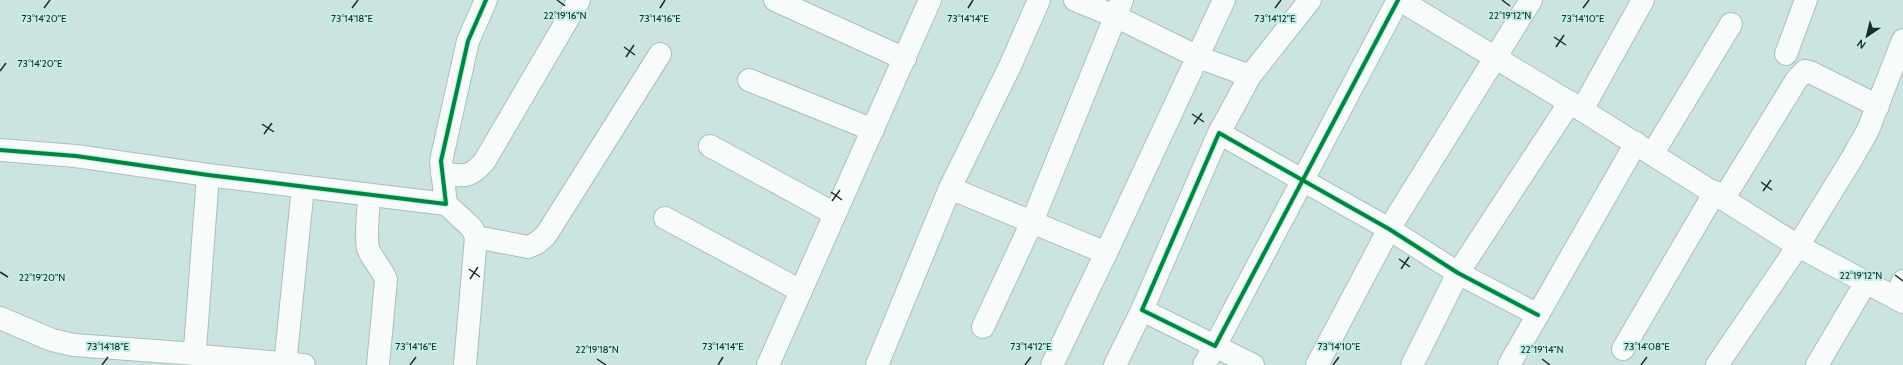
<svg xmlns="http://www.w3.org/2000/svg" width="1903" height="365" font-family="Cabin,sans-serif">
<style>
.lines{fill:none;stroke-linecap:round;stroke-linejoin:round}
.minor-casing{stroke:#abbebb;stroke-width:24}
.minor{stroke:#f7fbfa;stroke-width:22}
.cycleway-casing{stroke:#c2efe7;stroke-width:6}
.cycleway{stroke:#00873e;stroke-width:4}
.ticks{fill:none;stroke:#1b2d2a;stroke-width:1.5}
.ticks-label{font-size:10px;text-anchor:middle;fill:#1b2d2a;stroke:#c2efe7;stroke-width:4;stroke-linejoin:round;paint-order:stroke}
</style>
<rect width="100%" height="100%" fill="#cce4e1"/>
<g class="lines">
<!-- minor casing -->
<g class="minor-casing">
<g id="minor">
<polyline points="775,0 905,59"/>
<polyline points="1075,0 1115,16 1198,57 1250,76 1219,133"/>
<polyline points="1398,0 1215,346 1142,310 1219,133 1389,229 1458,273 1538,315"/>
<polyline points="1400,0 1582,110 1798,246 1903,302"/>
<polyline points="1786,54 1806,0"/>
<polyline points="1250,76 1310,0"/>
<polyline points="749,80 873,130"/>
<polyline points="1582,110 1643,0"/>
<polyline points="710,146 835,214"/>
<polyline points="0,150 76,156 208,175 446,204 441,161 468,41 486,0"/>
<polyline points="1653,153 1731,24"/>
<path d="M442,173C465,176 468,179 484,162L579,0"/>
<polyline points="208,175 195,349 196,354 201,356 304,365"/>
<polyline points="950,188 1010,66 1039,0"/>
<path d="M369,195C369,208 365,236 368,248C372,260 382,268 386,280L378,365"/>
<polyline points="1724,198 1797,79 1805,71 1810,72 1878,106"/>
<polyline points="446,204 472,228 476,237 465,365"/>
<polyline points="665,218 801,291"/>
<polyline points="476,237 528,247 537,243 546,235 660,54"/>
<polyline points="1106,253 1224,0"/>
<polyline points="1895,298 1903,281"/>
<polyline points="0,318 52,340 74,345 196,354"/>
<polyline points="983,327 1032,222 1122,0"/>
<polyline points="1623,349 1715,192"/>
<polyline points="285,365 303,187"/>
<polyline points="768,365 930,0"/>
<polyline points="877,365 950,188 1106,253 1052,365"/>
<polyline points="1115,365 1142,310"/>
<polyline points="1204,365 1215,346 1253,365"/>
<polyline points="1317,365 1389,229 1531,0"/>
<polyline points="1412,365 1458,273 1570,102"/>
<polyline points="1509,365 1636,143"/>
<polyline points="1717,365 1798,246 1851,160 1868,130 1903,40"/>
<polyline points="1817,365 1866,282"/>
</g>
</g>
<!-- minor -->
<use href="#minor" class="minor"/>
<!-- cycleway casing -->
<g class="cycleway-casing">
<g id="cycleway">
<polyline points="1398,0 1215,346 1142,310 1219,133 1389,229 1458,273 1538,315"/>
<polyline points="0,150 76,156 208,175 446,204 441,161 468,41 486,0"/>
</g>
</g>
<!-- cycleway -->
<use href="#cycleway" class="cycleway"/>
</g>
<!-- ticks -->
<path class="ticks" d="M557,0L565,6M1502,0L1510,6M44,8L50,0M352,8L358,0M660,8L665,0M968,8L973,0M1275,8L1281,0M1583,8L1589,0M1554,37L1566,45M624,47L635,55M1556,47L1564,35M626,57L634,45M0,71L6,63M1192,114L1204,122M262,124L274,132M1194,124L1202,113M264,134L272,123M1761,182L1772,190M1763,191L1771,180M831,192L842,200M832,201L840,190M1399,259L1410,267M469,269L480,277M1401,269L1409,257M0,272L8,277M1895,275L1903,281M470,279L478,267M597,359L606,365M1542,359L1550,365M102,365L108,357M410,365L416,357M718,365L723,357M1025,365L1031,357M1333,365L1339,357M1641,365L1647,357"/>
<g class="ticks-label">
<text x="565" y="19">22°19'16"N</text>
<text x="1510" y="19">22°19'12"N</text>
<text x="44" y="22">73°14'20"E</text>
<text x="352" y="22">73°14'18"E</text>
<text x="660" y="22">73°14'16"E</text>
<text x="968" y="22">73°14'14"E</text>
<text x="1275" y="22">73°14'12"E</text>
<text x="1583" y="22">73°14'10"E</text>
<text x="40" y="67">73°14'20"E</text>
<text x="1861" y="279">22°19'12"N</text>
<text x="42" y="281">22°19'20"N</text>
<text x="108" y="350">73°14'18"E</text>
<text x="416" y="350">73°14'16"E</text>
<text x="723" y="350">73°14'14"E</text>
<text x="1031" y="350">73°14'12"E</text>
<text x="1339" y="350">73°14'10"E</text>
<text x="1647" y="350">73°14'08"E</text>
<text x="597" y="353">22°19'18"N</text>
<text x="1542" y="353">22°19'14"N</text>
</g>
<!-- north arrow -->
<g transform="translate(1867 36) rotate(215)" stroke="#c2efe7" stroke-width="3" paint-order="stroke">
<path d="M0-3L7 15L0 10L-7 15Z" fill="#1b2d2a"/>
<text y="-6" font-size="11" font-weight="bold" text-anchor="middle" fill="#1b2d2a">N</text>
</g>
</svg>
